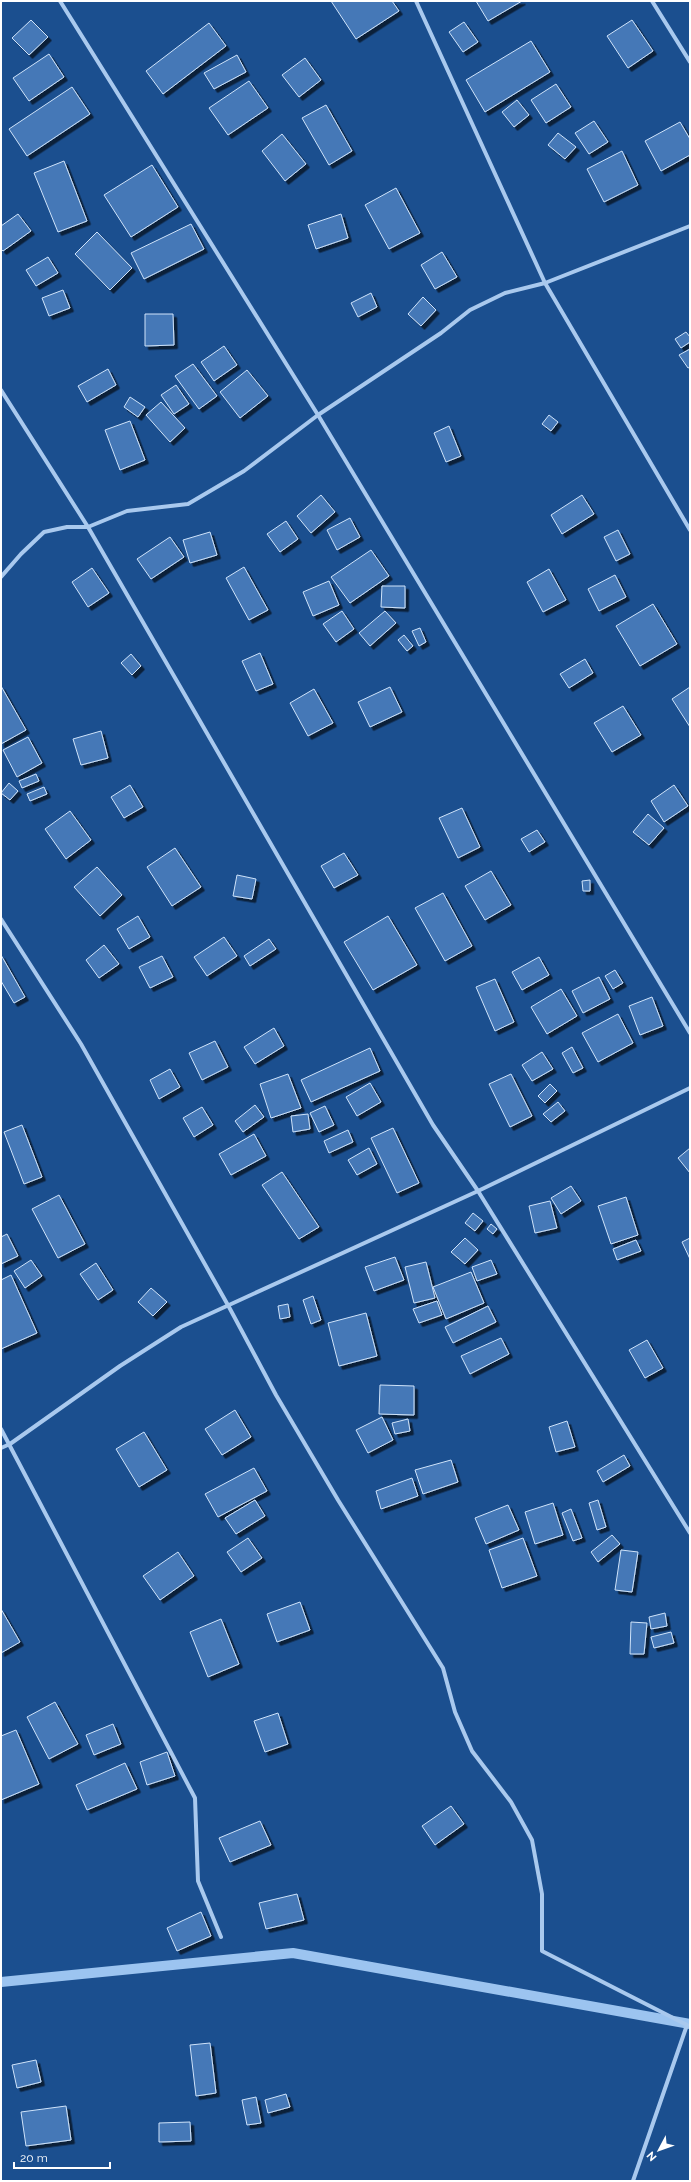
<svg xmlns="http://www.w3.org/2000/svg" width="691" height="2182" font-family="Raleway,sans-serif">
<style>
.lines{fill:none;stroke-linecap:round;stroke-linejoin:round}
.stream{stroke:#9cc4f0;stroke-width:10}
.building{fill:#4478b7;stroke:#cfe3fa;filter:url(#shadow)}
.street{stroke:#a9c9ee;stroke-width:4}
</style>
<defs>
<filter id="shadow"><feDropShadow dx="3.5" dy="3.5" stdDeviation="0" flood-color="#0009"/></filter>
</defs>
<rect width="100%" height="100%" fill="#1b4f8f"/>
<g class="lines">
<!-- stream -->
<polyline class="stream" points="1,1982 293,1953 690,2024"/>
</g>
<!-- building -->
<g class="building">
<polygon points="331,1 392,1 399,11 356,39"/>
<polygon points="476,1 522,1 488,21"/>
<polygon points="31,20 48,37 29,55 12,38"/>
<polygon points="632,20 653,51 628,68 607,36"/>
<polygon points="464,22 478,42 463,52 449,32"/>
<polygon points="209,23 226,46 163,94 146,71"/>
<polygon points="531,41 550,72 485,112 466,80"/>
<polygon points="49,54 64,77 29,101 13,78"/>
<polygon points="237,55 246,72 214,89 204,73"/>
<polygon points="305,58 321,80 299,97 282,75"/>
<polygon points="249,81 268,108 228,135 209,108"/>
<polygon points="556,84 571,107 546,123 531,100"/>
<polygon points="72,87 90,114 27,156 9,129"/>
<polygon points="517,100 529,115 514,127 502,112"/>
<polygon points="326,105 352,151 329,165 302,118"/>
<polygon points="594,121 608,142 589,154 575,133"/>
<polygon points="680,122 690,139 690,155 661,171 645,141"/>
<polygon points="558,133 576,147 565,159 548,145"/>
<polygon points="282,134 306,164 285,181 262,151"/>
<polygon points="622,151 638,185 604,202 587,169"/>
<polygon points="64,161 87,221 58,232 34,173"/>
<polygon points="152,165 178,207 131,237 104,195"/>
<polygon points="396,188 420,233 389,249 365,205"/>
<polygon points="18,214 31,231 3,251 1,249 1,226"/>
<polygon points="341,214 348,238 316,249 308,225"/>
<polygon points="191,224 204,249 144,279 131,253"/>
<polygon points="97,232 132,268 110,290 75,254"/>
<polygon points="442,252 457,277 435,289 421,265"/>
<polygon points="48,257 58,273 36,286 26,270"/>
<polygon points="63,290 70,308 49,316 42,298"/>
<polygon points="371,293 377,307 358,317 351,303"/>
<polygon points="423,297 436,310 421,326 408,314"/>
<polygon points="145,314 173,314 174,345 145,346"/>
<polygon points="686,332 690,337 690,342 681,348 675,339"/>
<polygon points="224,346 237,365 214,381 201,362"/>
<polygon points="690,349 690,367 688,368 679,355"/>
<polygon points="193,364 217,396 199,409 175,376"/>
<polygon points="108,369 116,385 87,402 78,386"/>
<polygon points="247,370 268,396 240,418 220,392"/>
<polygon points="176,385 189,404 174,414 161,395"/>
<polygon points="130,397 145,407 138,417 124,407"/>
<polygon points="161,402 185,428 170,442 146,415"/>
<polygon points="549,415 558,422 551,431 542,424"/>
<polygon points="130,421 145,460 120,470 105,430"/>
<polygon points="449,426 461,456 446,462 434,433"/>
<polygon points="321,495 335,512 311,533 297,516"/>
<polygon points="582,495 594,514 562,534 551,515"/>
<polygon points="350,518 360,537 337,550 327,530"/>
<polygon points="286,521 298,539 280,552 267,534"/>
<polygon points="618,530 630,554 616,561 604,537"/>
<polygon points="210,532 217,555 190,563 183,540"/>
<polygon points="170,537 184,557 151,579 137,559"/>
<polygon points="371,550 389,576 350,603 331,577"/>
<polygon points="244,567 268,610 249,620 226,578"/>
<polygon points="92,568 109,593 88,607 72,582"/>
<polygon points="549,569 566,600 543,612 527,582"/>
<polygon points="615,575 626,597 599,611 588,589"/>
<polygon points="329,581 339,605 313,616 303,592"/>
<polygon points="382,586 405,586 405,608 381,607"/>
<polygon points="653,604 677,644 640,666 616,626"/>
<polygon points="342,611 354,629 336,642 323,624"/>
<polygon points="385,611 396,623 370,646 359,633"/>
<polygon points="420,628 426,642 419,646 412,631"/>
<polygon points="404,635 413,646 407,651 398,640"/>
<polygon points="260,653 273,684 256,691 242,661"/>
<polygon points="131,654 141,666 132,675 121,663"/>
<polygon points="585,659 593,673 569,688 560,674"/>
<polygon points="1,686 26,730 1,744"/>
<polygon points="390,687 402,712 370,727 358,702"/>
<polygon points="690,687 690,727 672,699"/>
<polygon points="314,689 333,723 308,736 290,703"/>
<polygon points="623,706 641,735 612,752 594,723"/>
<polygon points="101,731 108,758 81,765 73,739"/>
<polygon points="28,737 42,763 17,777 3,750"/>
<polygon points="36,774 39,781 22,788 19,781"/>
<polygon points="9,783 18,791 10,800 1,793"/>
<polygon points="130,785 143,807 124,818 111,797"/>
<polygon points="674,785 688,806 664,822 651,801"/>
<polygon points="44,787 47,794 30,801 27,794"/>
<polygon points="462,808 480,847 458,858 439,818"/>
<polygon points="70,811 91,840 66,859 45,829"/>
<polygon points="648,814 664,828 649,845 633,832"/>
<polygon points="537,830 545,842 529,852 521,839"/>
<polygon points="175,848 201,887 172,906 147,867"/>
<polygon points="344,853 358,875 334,888 321,866"/>
<polygon points="97,867 122,895 100,916 74,887"/>
<polygon points="491,871 511,905 485,920 465,886"/>
<polygon points="237,875 256,879 252,899 233,896"/>
<polygon points="590,880 590,891 583,891 582,881"/>
<polygon points="443,893 472,946 445,961 415,908"/>
<polygon points="138,916 150,937 129,949 117,929"/>
<polygon points="388,916 417,965 373,990 344,942"/>
<polygon points="224,937 237,956 207,976 194,957"/>
<polygon points="269,939 276,949 250,966 244,956"/>
<polygon points="104,945 119,964 99,978 86,960"/>
<polygon points="1,955 25,997 14,1003 1,981"/>
<polygon points="162,956 173,977 150,988 139,967"/>
<polygon points="539,957 549,975 522,990 512,972"/>
<polygon points="615,970 623,983 613,989 605,976"/>
<polygon points="599,977 610,999 583,1013 572,991"/>
<polygon points="495,979 514,1022 495,1031 476,987"/>
<polygon points="561,989 577,1016 547,1034 531,1007"/>
<polygon points="652,997 663,1026 640,1035 629,1006"/>
<polygon points="618,1014 633,1043 598,1062 582,1033"/>
<polygon points="274,1028 284,1046 255,1064 244,1047"/>
<polygon points="215,1041 228,1067 202,1080 189,1053"/>
<polygon points="572,1047 583,1068 573,1073 562,1053"/>
<polygon points="370,1048 380,1071 311,1102 301,1080"/>
<polygon points="542,1052 553,1069 532,1081 522,1065"/>
<polygon points="170,1069 180,1087 159,1099 150,1080"/>
<polygon points="288,1074 301,1108 271,1118 260,1084"/>
<polygon points="511,1074 532,1116 510,1127 489,1084"/>
<polygon points="370,1083 381,1102 357,1116 346,1097"/>
<polygon points="550,1084 557,1091 545,1103 538,1096"/>
<polygon points="558,1102 565,1111 551,1122 543,1114"/>
<polygon points="255,1105 264,1117 243,1132 235,1121"/>
<polygon points="325,1106 334,1125 319,1132 310,1113"/>
<polygon points="202,1107 213,1125 194,1137 183,1118"/>
<polygon points="308,1114 310,1129 293,1132 291,1116"/>
<polygon points="22,1125 42,1177 24,1184 4,1132"/>
<polygon points="393,1128 419,1183 397,1193 371,1138"/>
<polygon points="348,1130 353,1142 329,1153 324,1141"/>
<polygon points="254,1134 266,1156 231,1175 219,1154"/>
<polygon points="369,1148 377,1164 357,1175 348,1160"/>
<polygon points="690,1148 690,1173 678,1158"/>
<polygon points="282,1172 319,1227 299,1239 262,1185"/>
<polygon points="571,1186 581,1201 561,1214 551,1198"/>
<polygon points="59,1195 85,1244 58,1258 32,1209"/>
<polygon points="626,1197 638,1235 611,1244 598,1206"/>
<polygon points="550,1201 557,1228 535,1233 529,1206"/>
<polygon points="473,1213 483,1221 475,1231 465,1223"/>
<polygon points="491,1224 497,1229 493,1234 487,1229"/>
<polygon points="7,1234 18,1256 1,1264 1,1237"/>
<polygon points="465,1238 478,1250 465,1264 451,1252"/>
<polygon points="690,1238 690,1259 682,1242"/>
<polygon points="636,1240 641,1251 617,1260 613,1249"/>
<polygon points="395,1257 404,1280 374,1291 365,1267"/>
<polygon points="31,1260 42,1276 25,1288 14,1271"/>
<polygon points="491,1260 497,1274 477,1281 472,1267"/>
<polygon points="426,1262 435,1298 414,1303 405,1267"/>
<polygon points="96,1263 113,1290 98,1300 80,1274"/>
<polygon points="471,1272 484,1303 446,1319 433,1287"/>
<polygon points="11,1275 37,1333 1,1349 1,1280"/>
<polygon points="151,1288 167,1302 153,1316 138,1302"/>
<polygon points="313,1296 321,1320 311,1324 303,1300"/>
<polygon points="437,1301 442,1315 419,1323 413,1309"/>
<polygon points="288,1304 290,1317 280,1319 278,1306"/>
<polygon points="488,1306 496,1322 453,1343 445,1327"/>
<polygon points="366,1313 377,1356 339,1366 328,1323"/>
<polygon points="501,1338 509,1354 470,1374 461,1356"/>
<polygon points="647,1340 663,1368 645,1378 629,1350"/>
<polygon points="380,1385 414,1386 414,1415 379,1414"/>
<polygon points="235,1410 251,1437 222,1455 205,1429"/>
<polygon points="382,1417 393,1440 368,1453 356,1430"/>
<polygon points="408,1419 410,1431 395,1434 392,1423"/>
<polygon points="567,1421 575,1447 556,1452 549,1427"/>
<polygon points="144,1432 167,1470 139,1487 116,1449"/>
<polygon points="624,1455 630,1466 603,1482 597,1471"/>
<polygon points="451,1460 458,1482 423,1494 415,1470"/>
<polygon points="254,1468 267,1491 218,1517 205,1494"/>
<polygon points="412,1478 418,1496 381,1509 376,1491"/>
<polygon points="255,1500 265,1516 236,1534 225,1518"/>
<polygon points="598,1500 606,1527 597,1530 589,1503"/>
<polygon points="553,1503 563,1535 535,1544 525,1512"/>
<polygon points="508,1505 519,1530 486,1544 475,1518"/>
<polygon points="571,1509 582,1538 573,1541 562,1513"/>
<polygon points="612,1535 620,1544 598,1562 591,1552"/>
<polygon points="248,1538 262,1558 241,1572 227,1552"/>
<polygon points="523,1538 537,1576 502,1588 489,1550"/>
<polygon points="621,1550 638,1552 632,1592 615,1590"/>
<polygon points="178,1552 194,1576 160,1600 143,1576"/>
<polygon points="300,1602 310,1630 277,1642 267,1614"/>
<polygon points="1,1609 20,1642 1,1653"/>
<polygon points="665,1613 667,1626 651,1629 649,1617"/>
<polygon points="221,1619 239,1664 208,1677 190,1632"/>
<polygon points="631,1622 647,1623 644,1654 630,1654"/>
<polygon points="671,1632 674,1643 654,1648 651,1637"/>
<polygon points="55,1702 78,1744 49,1759 27,1717"/>
<polygon points="278,1713 288,1744 265,1752 254,1721"/>
<polygon points="113,1724 121,1744 94,1755 86,1735"/>
<polygon points="16,1730 39,1784 1,1800 1,1736"/>
<polygon points="167,1752 175,1776 147,1785 140,1762"/>
<polygon points="125,1763 137,1789 87,1810 76,1785"/>
<polygon points="451,1806 464,1824 435,1845 422,1826"/>
<polygon points="260,1821 271,1845 230,1862 219,1838"/>
<polygon points="297,1894 304,1920 266,1929 259,1903"/>
<polygon points="201,1912 211,1936 177,1951 167,1928"/>
<polygon points="210,2043 216,2093 196,2096 190,2045"/>
<polygon points="36,2060 41,2082 17,2088 12,2065"/>
<polygon points="286,2094 290,2107 268,2113 265,2100"/>
<polygon points="256,2097 261,2123 247,2125 242,2100"/>
<polygon points="66,2106 71,2140 26,2146 21,2112"/>
<polygon points="190,2122 191,2141 159,2142 159,2123"/>
</g>
<g class="lines">
<!-- street -->
<g class="street">
<polyline points="60,1 318,415 690,1033"/>
<polyline points="416,1 545,283 690,530"/>
<polyline points="652,1 690,62"/>
<polyline points="1,390 88,527 433,1125 478,1191 690,1533"/>
<polyline points="1,577 21,554 44,532 67,527 88,527 127,511 188,504 244,471 318,415 441,333 470,310 505,293 545,283 690,226"/>
<polyline points="1,919 81,1044 229,1307 276,1395 338,1500 443,1668 455,1712 472,1751 511,1802 532,1840 542,1894 542,1951 687,2025 633,2181"/>
<polyline points="1,1429 195,1798 198,1881 221,1937"/>
<polyline points="1,1448 10,1444 120,1366 181,1327 478,1191 690,1088"/>
</g>
</g>
<!-- border -->
<rect width="691" height="2182" fill="none" stroke="#ffffff" stroke-width="4"/>
<!-- north arrow -->
<g transform="translate(659 2150) rotate(229)" stroke="#1b4f8f" stroke-width="3" paint-order="stroke">
<path d="M0-3L7 15L0 10L-7 15Z" fill="#ffffff"/>
<text y="-6" font-size="11" font-weight="bold" text-anchor="middle" fill="#ffffff">N</text>
</g>
<!-- scale -->
<path d="M14 2162v6h96v-6" fill="none" stroke="#ffffff" stroke-width="2"/>
<text x="20" y="2162" font-size="12" fill="#ffffff" stroke="#1b4f8f" stroke-width="3" paint-order="stroke">20 m</text>
</svg>
